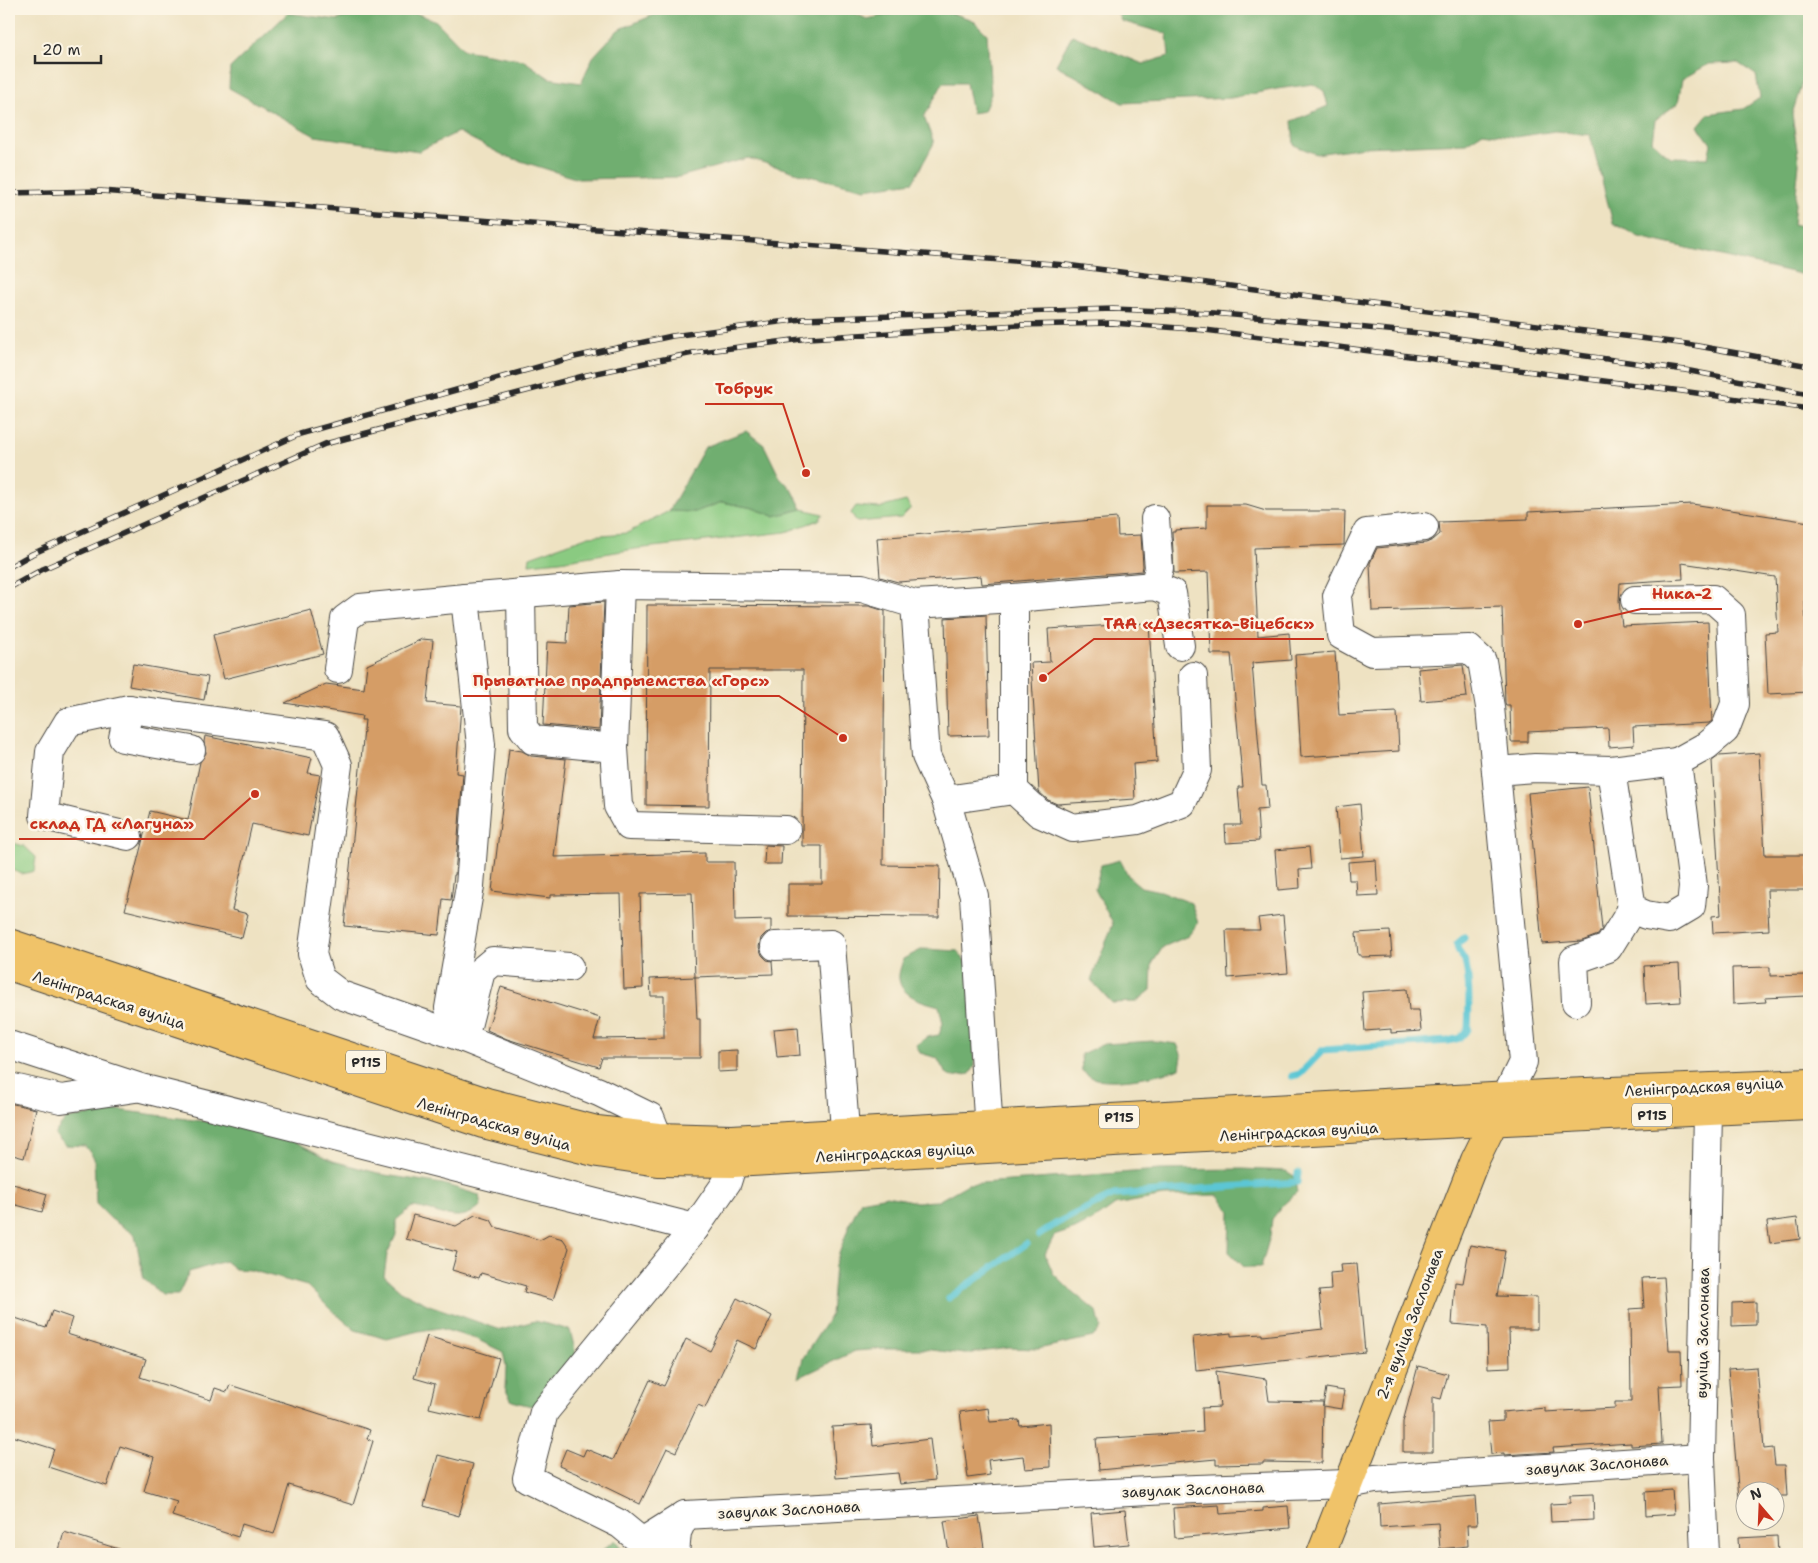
<svg xmlns="http://www.w3.org/2000/svg" width="1818" height="1563" font-family="'Shantell Sans',sans-serif">
<style>
.green{fill:#8aca81;stroke:#5a7a56}
.forest{fill:#6fae6f;stroke:#4d6c4d;fill-rule:evenodd}
.lines{fill:none;stroke-linecap:round;stroke-linejoin:round}
.stream{stroke:#5bc6d4;stroke-width:7}
.building{fill:#d59d66}
.minor-casing{stroke:#484642;stroke-width:30}
.major-casing{stroke:#484642;stroke-width:30}
.minor{stroke:#fff;stroke-width:28}
.major{stroke:#f0c369;stroke-width:28}
.rail-casing{stroke:#2b2b2b;stroke-width:5.5}
.rail{stroke:#fcf5e5;stroke-width:4;stroke-dasharray:11;stroke-linecap:butt}
.labels{text-anchor:middle;stroke-width:5;stroke-linejoin:round;paint-order:stroke}
.shield{fill:#fcf5e5;stroke:#6a6863;stroke-width:1}
.shield-label{font-size:14px;font-weight:bold;fill:#2b2b2b}
.street-label{font-size:15px;fill:#2b2b2b;stroke:#fcf5e5}
.leader{fill:none;stroke:#c8321e;stroke-width:2}
.callout-dot{fill:#c8321e;stroke:#fcf5e5;stroke-width:2}
.callout-label{font-size:16px;text-anchor:middle;font-weight:bold;fill:#c8321e;stroke:#fcf5e5;stroke-width:5;stroke-linejoin:round;paint-order:stroke}
</style>
<rect width="100%" height="100%" fill="#fcf5e5"/>
<filter id="ink" filterUnits="userSpaceOnUse"><feTurbulence type="fractalNoise" baseFrequency=".02" numOctaves="2"/><feDisplacementMap in="SourceGraphic" scale="10" xChannelSelector="R" yChannelSelector="G"/><feConvolveMatrix kernelMatrix="1 2 1 2 8 2 1 2 1" color-interpolation-filters="sRGB"/></filter>
<filter id="wash" filterUnits="userSpaceOnUse"><feTurbulence type="fractalNoise" baseFrequency=".0096" numOctaves="4" result="noise"/><feDisplacementMap in="SourceGraphic" scale="20" xChannelSelector="R" yChannelSelector="G"/><feGaussianBlur stdDeviation="1.12" result="paint"/><feColorMatrix in="noise" values="0 0 0 0 0 0 0 0 0 0 0 0 0 0 0 0 0 1.4 0 .05"/><feComposite in="paint" operator="in"/></filter>
<g filter="url(#wash)">
<rect width="100%" height="100%" fill="#eee2c2"/>
<!-- green -->
<g class="green">
<polygon points="906,501 911,508 901,518 857,522 851,513 856,506 879,508"/>
<polygon points="722,502 753,508 774,516 802,509 823,514 819,520 786,532 635,549 560,561 529,564 530,557 589,536 627,533 669,511 695,512"/>
<polygon points="9,842 24,846 36,857 34,871 22,874 9,869"/>
</g>
<!-- forest -->
<g class="forest">
<polygon points="362,9 405,9 436,21 464,50 523,60 549,78 581,83 593,57 618,30 668,9 845,9 867,19 916,9 939,9 973,20 987,34 991,94 984,111 972,113 966,83 943,83 924,117 934,143 913,182 865,189 805,175 748,158 679,177 578,179 505,156 458,132 419,151 315,136 229,88 230,68 288,13 338,20"/>
<path d="M1116,9H1809V79L1802,83L1792,114L1799,163L1793,224L1809,228V276L1639,237L1613,223L1590,135L1555,131L1516,137L1483,132L1466,143L1364,147L1316,154L1294,145L1292,121L1328,106L1324,91L1313,84L1277,89L1231,98L1122,103L1056,65L1072,35L1143,64L1169,56L1167,34L1121,21ZM1738,63L1756,75L1760,98L1743,109L1708,114L1698,126L1711,144L1708,158L1670,157L1652,141L1655,120L1678,103L1682,79L1709,64Z"/>
<polygon points="746,431 764,445 779,476 793,491 802,509 774,516 753,508 722,502 695,512 669,511 705,447"/>
<polygon points="1120,860 1129,877 1141,887 1160,891 1191,903 1198,923 1188,936 1163,947 1152,964 1151,990 1136,1002 1112,1003 1091,980 1113,924 1095,889 1101,865"/>
<path d="M923,949L958,951L970,968L975,1066L970,1074L952,1077L945,1072L937,1058L920,1053L916,1045L927,1037L939,1035L943,1023L939,1006C925,1002 901,997 899,979C898,973 902,965 903,959Z"/>
<path d="M1154,1041L1177,1044L1182,1056L1180,1068C1157,1076 1120,1083 1096,1079C1091,1078 1087,1074 1082,1071L1081,1054L1104,1044Z"/>
<path d="M118,1110L247,1127L290,1139L333,1161L385,1175L443,1184L479,1195L481,1206C477,1208 472,1213 468,1214C451,1221 430,1208 412,1207L396,1220V1235L387,1254L384,1276L401,1291L429,1305L501,1330L535,1321L570,1330L577,1358L557,1392L531,1406L512,1401L505,1389L506,1366L503,1352L476,1339L439,1328L419,1331L387,1339L355,1330L329,1308L307,1286L250,1270L235,1269L225,1261L189,1272L178,1295H162L144,1279L135,1235L111,1219L96,1204L94,1158L85,1146L65,1145L54,1134L66,1119Z"/>
<polygon points="1242,1169 1286,1171 1294,1176 1297,1192 1283,1205 1272,1219 1270,1236 1261,1267 1244,1267 1229,1252 1230,1211 1218,1195 1164,1196 1115,1205 1100,1216 1075,1229 1054,1236 1045,1254 1053,1273 1069,1289 1097,1312 1101,1328 1093,1337 1038,1349 1009,1348 965,1354 922,1349 883,1349 855,1351 798,1378 803,1358 831,1315 835,1265 850,1223 861,1201 887,1196 917,1202 938,1201 968,1184 1160,1170"/>
<polygon points="615,1540 626,1554 597,1554"/>
</g>
<g class="lines">
<!-- stream -->
<g class="stream">
<path d="M1292,1076L1300,1074L1323,1050L1448,1041L1460,1038L1468,1029C1469,1008 1470,986 1466,965C1465,956 1457,955 1457,944L1464,938"/>
<polyline points="1039,1235 1057,1223 1114,1195 1297,1182 1298,1173"/>
<polyline points="949,1298 1026,1244"/>
</g>
</g>
<g id="blocks">
<!-- building -->
<g class="building">
<polygon points="1692,504 1809,522 1809,582 1804,581 1809,692 1768,694 1765,633 1778,632 1775,577 1682,563 1683,579 1620,583 1619,601 1622,626 1708,622 1712,721 1709,723 1633,727 1634,745 1609,747 1608,728 1528,732 1528,742 1511,742 1510,705 1506,705 1505,703 1502,607 1372,611 1370,563 1377,548 1426,543 1433,540 1440,534 1439,522 1528,519 1528,512"/>
<polygon points="1207,505 1246,505 1266,511 1345,511 1344,545 1254,548 1258,636 1289,633 1291,660 1252,663 1262,785 1266,785 1268,809 1257,810 1259,841 1226,843 1225,825 1241,825 1238,787 1243,787 1231,654 1211,654 1208,572 1174,573 1172,532 1175,532 1175,530 1207,528"/>
<polygon points="1117,518 1118,536 1141,535 1143,566 1142,571 982,584 981,576 898,582 880,577 877,538"/>
<polygon points="604,602 599,730 543,725 547,642 567,643 569,605"/>
<polygon points="647,605 869,606 885,611 883,865 940,866 939,917 788,916 788,884 822,884 822,846 802,846 803,670 710,670 709,806 646,805"/>
<polygon points="311,610 323,654 224,679 213,635"/>
<polygon points="986,615 989,735 948,736 945,618"/>
<polygon points="1149,623 1157,762 1133,764 1135,799 1057,804 1048,800 1039,792 1031,663 1050,662 1048,629"/>
<polygon points="422,639 433,640 427,703 461,706 456,773 463,774 455,875 454,875 451,900 443,899 439,935 344,926 365,720 361,720 362,716 285,703 326,684 364,689 367,665"/>
<polygon points="1335,652 1339,715 1397,712 1399,751 1301,757 1295,655"/>
<polygon points="133,664 208,677 204,700 129,686"/>
<polygon points="1463,665 1467,697 1421,701 1418,669"/>
<polygon points="205,736 312,758 308,773 320,775 308,836 252,824 232,910 248,914 242,938 125,910 150,811 188,820 200,762 206,753 204,742"/>
<polygon points="509,749 522,751 531,756 566,759 554,857 705,853 705,862 734,862 735,921 771,920 771,931 766,933 761,938 759,947 762,955 767,960 772,961 773,974 695,977 692,893 640,894 643,988 624,989 621,894 550,895 550,898 492,891"/>
<polygon points="1759,753 1765,855 1809,855 1809,890 1767,890 1769,930 1713,933 1712,916 1721,915 1712,761 1719,756"/>
<polygon points="1588,787 1602,929 1598,935 1582,941 1542,944 1528,793"/>
<polygon points="1360,804 1364,856 1340,858 1336,807"/>
<polygon points="765,845 782,846 781,864 764,864"/>
<polygon points="1309,847 1311,869 1299,870 1300,888 1278,890 1275,850"/>
<polygon points="1376,860 1378,895 1357,896 1356,880 1349,880 1348,862"/>
<polygon points="1283,915 1288,973 1228,978 1226,930 1260,930 1258,918"/>
<polygon points="1390,931 1392,956 1361,957 1361,955 1358,955 1356,933"/>
<polygon points="1679,964 1681,1002 1646,1004 1644,966"/>
<polygon points="1770,967 1770,976 1806,975 1806,996 1765,998 1766,1002 1733,1004 1732,968"/>
<polygon points="695,977 697,1019 700,1019 700,1058 602,1058 599,1067 507,1039 487,1030 501,987 600,1018 594,1039 664,1038 664,996 651,996 650,979"/>
<polygon points="1407,989 1409,1010 1419,1010 1421,1031 1391,1033 1391,1029 1365,1031 1362,992"/>
<polygon points="798,1027 800,1055 777,1057 774,1029"/>
<polygon points="737,1050 737,1071 718,1072 718,1051"/>
<polygon points="9,1103 36,1109 24,1158 9,1154"/>
<polygon points="13,1184 47,1194 42,1212 9,1203"/>
<polygon points="413,1215 456,1226 475,1215 491,1220 495,1227 540,1240 549,1235 563,1239 569,1248 553,1300 524,1292 526,1286 481,1273 479,1278 452,1270 457,1252 406,1239"/>
<polygon points="1797,1218 1800,1239 1770,1243 1767,1222"/>
<polygon points="1470,1245 1505,1251 1497,1296 1537,1297 1537,1329 1509,1329 1510,1367 1488,1368 1487,1327 1452,1324 1455,1282 1463,1283"/>
<polygon points="1357,1264 1365,1352 1196,1370 1193,1337 1231,1333 1231,1336 1262,1334 1262,1336 1323,1329 1319,1291 1331,1290 1330,1273 1341,1272 1340,1265"/>
<polygon points="1664,1277 1669,1350 1681,1350 1682,1385 1659,1386 1662,1444 1631,1446 1631,1443 1553,1448 1554,1452 1504,1455 1504,1453 1491,1454 1488,1422 1503,1421 1503,1412 1545,1408 1545,1412 1615,1408 1615,1402 1631,1402 1630,1309 1644,1308 1642,1278"/>
<polygon points="737,1298 772,1316 756,1349 737,1340 705,1408 698,1405 676,1452 667,1448 640,1504 601,1485 601,1484 559,1466 566,1449 583,1456 586,1449 613,1460 650,1380 664,1386 686,1339 710,1351"/>
<polygon points="1756,1302 1756,1325 1732,1326 1732,1303"/>
<polygon points="52,1311 72,1318 67,1334 146,1359 140,1377 211,1400 215,1388 227,1392 230,1385 370,1430 367,1439 373,1441 353,1505 289,1485 274,1534 242,1524 238,1537 172,1516 177,1501 144,1491 154,1457 120,1446 107,1486 48,1467 54,1449 9,1435 9,1316 46,1328"/>
<polygon points="427,1336 499,1358 481,1420 429,1408 435,1384 414,1378"/>
<polygon points="1418,1366 1448,1374 1441,1399 1433,1397 1433,1452 1403,1452 1403,1422"/>
<polygon points="1757,1367 1764,1449 1773,1448 1775,1465 1785,1465 1787,1496 1776,1496 1776,1490 1746,1490 1746,1499 1739,1499 1728,1369"/>
<polygon points="1216,1371 1266,1379 1269,1401 1323,1402 1322,1463 1263,1462 1263,1464 1216,1465 1216,1459 1099,1470 1096,1439 1203,1432 1202,1408 1220,1407"/>
<polygon points="1326,1388 1344,1391 1341,1409 1323,1406"/>
<polygon points="988,1408 990,1422 1019,1420 1020,1426 1049,1423 1050,1467 1025,1469 1023,1456 988,1460 990,1475 968,1478 960,1412"/>
<polygon points="871,1425 873,1446 930,1439 935,1480 900,1484 898,1473 836,1478 832,1427"/>
<polygon points="438,1455 473,1464 459,1516 424,1506"/>
<polygon points="1672,1490 1674,1514 1646,1516 1645,1492"/>
<polygon points="1593,1494 1594,1520 1551,1522 1550,1504 1570,1503 1570,1495"/>
<polygon points="1475,1496 1477,1525 1467,1525 1468,1546 1440,1549 1438,1523 1380,1527 1379,1504"/>
<polygon points="1219,1505 1220,1514 1263,1511 1263,1508 1288,1506 1290,1528 1175,1538 1173,1508"/>
<polygon points="1125,1510 1129,1544 1094,1547 1091,1513"/>
<polygon points="979,1516 984,1548 949,1553 944,1521"/>
<polygon points="64,1532 122,1550 121,1554 58,1554"/>
<polygon points="1777,1536 1778,1554 1739,1554 1738,1538"/>
</g>
</g>
</g>
<g filter="url(#ink)">
<use href="#blocks" fill-opacity="0" stroke="#484642" stroke-width="1"/>
<g class="lines">
<!-- minor casing -->
<g class="minor-casing">
<g id="minor">
<polyline points="1424,527 1367,533 1337,596 1341,635 1372,652 1469,649 1482,661 1490,707 1523,1062 1506,1097"/>
<polyline points="1154,586 1159,568 1155,519"/>
<polyline points="521,593 523,728 533,740 614,748"/>
<polyline points="465,598 620,585"/>
<polyline points="1635,600 1713,599 1731,615 1735,704 1725,730 1706,746 1677,762"/>
<polyline points="915,604 1014,598 1154,586 1172,593 1180,646"/>
<polyline points="338,669 345,619 360,608 465,598 481,745 470,886 449,1008 464,1038"/>
<polyline points="129,709 123,738 191,750"/>
<polyline points="1496,771 1535,768 1611,770 1677,762 1693,886 1691,906 1669,919 1646,915 1632,909 1611,770"/>
<polyline points="1014,790 1014,598"/>
<polyline points="946,800 1014,790 1039,813 1073,828 1138,820 1182,803 1197,770 1193,676"/>
<polyline points="786,830 629,826 618,806 614,748 620,585 862,588 915,604 926,756 946,800 974,896 990,1148"/>
<polyline points="128,836 44,816 50,752 68,722 129,709 325,736 338,765 312,954 320,979 341,995 464,1038 599,1092 650,1117 658,1137 658,1158"/>
<polyline points="775,946 831,944 847,1156"/>
<polyline points="1576,1002 1574,960 1608,948 1632,909"/>
<polyline points="464,1038 481,971 493,961 569,967"/>
<polyline points="9,1045 141,1088 695,1228"/>
<polyline points="9,1087 61,1099 135,1088"/>
<polyline points="642,1542 685,1515 1168,1490 1348,1484 1375,1479 1701,1458"/>
<polyline points="651,1554 642,1542 620,1524 527,1478 544,1412 695,1228 727,1182 733,1163 732,1141"/>
<polyline points="675,1554 677,1532 685,1515"/>
<polyline points="1705,1554 1701,1458 1708,1112 1707,1088"/>
</g>
</g>
<!-- major casing -->
<g class="major-casing">
<g id="major">
<polyline points="9,943 487,1102 597,1130 658,1137 732,1139 1562,1093 1809,1083"/>
<polyline points="9,966 483,1124 598,1153 658,1162 733,1163 1384,1127 1809,1106"/>
<polyline points="1321,1554 1475,1160 1501,1107"/>
</g>
</g>
<!-- minor -->
<use href="#minor" class="minor"/>
<!-- major -->
<use href="#major" class="major"/>
<!-- rail casing -->
<g class="rail-casing">
<g id="rail">
<polyline points="9,193 101,191 1066,265 1687,344 1809,366"/>
<polyline points="9,567 32,554 300,434 570,358 672,336 802,319 1113,309 1213,313 1429,334 1685,370 1809,394"/>
<polyline points="9,588 43,569 325,444 587,375 693,353 809,338 1019,325 1113,323 1205,330 1682,391 1809,409"/>
</g>
</g>
<!-- rail -->
<use href="#rail" class="rail"/>
</g>
</g>
<g class="labels">
<!-- shield labels -->
<g class="shield">
<rect x="346" y="1050.5" width="40" height="23" rx="4"/>
<rect x="1632" y="1103.5" width="40" height="23" rx="4"/>
<rect x="1099" y="1105.5" width="40" height="23" rx="4"/>
</g>
<g class="shield-label">
<text x="366" y="1067">Р115</text>
<text x="1652" y="1120">Р115</text>
<text x="1119" y="1122">Р115</text>
</g>
<!-- street labels -->
<g class="street-label">
<text transform="translate(109 1000) rotate(18)" y="5">Ленінградская вуліца</text>
<text transform="translate(1704 1087) rotate(-3)" y="5">Ленінградская вуліца</text>
<text transform="translate(494 1124) rotate(16)" y="5">Ленінградская вуліца</text>
<text transform="translate(1299 1132) rotate(-3)" y="5">Ленінградская вуліца</text>
<text transform="translate(895 1153) rotate(-3)" y="5">Ленінградская вуліца</text>
<text transform="translate(1410 1324) rotate(-69)" y="5">2-я вуліца Заслонава</text>
<text transform="translate(1703 1333) rotate(-89)" y="5">вуліца Заслонава</text>
<text transform="translate(1597 1465) rotate(-4)" y="5">завулак Заслонава</text>
<text transform="translate(1193 1490) rotate(-2)" y="5">завулак Заслонава</text>
<text transform="translate(789 1510) rotate(-3)" y="5">завулак Заслонава</text>
</g>
</g>
<!-- callouts -->
<path class="leader" d="M806 473L783 404H705M1578 624L1641 609H1722M1043 678L1094 639H1324M843 738L779 696H463M255 794L204 839H19"/>
<g class="callout-dot">
<circle cx="806" cy="473" r="5"/>
<circle cx="1578" cy="624" r="5"/>
<circle cx="1043" cy="678" r="5"/>
<circle cx="843" cy="738" r="5"/>
<circle cx="255" cy="794" r="5"/>
</g>
<g class="callout-label">
<text x="744" y="394">Тобрук</text>
<text x="1682" y="599">Ника-2</text>
<text x="1209" y="629">ТАА «Дзесятка-Віцебск»</text>
<text x="621" y="686">Прыватнае прадпрыемства «Горс»</text>
<text x="112" y="829">склад ГД «Лагуна»</text>
</g>
<!-- margin -->
<rect width="1818" height="1563" fill="none" stroke="#fcf5e5" stroke-width="30"/>
<!-- north arrow -->
<g transform="translate(1760 1506) rotate(341)"><circle r="24" fill="#fcf5e5" stroke="#a8a49b"/>
<path d="M0-4L9 19L0 12L-9 19Z" fill="#c8321e"/>
<text y="-8" font-size="14" font-weight="bold" text-anchor="middle" fill="#2b2b2b">N</text>
</g>
<!-- scale -->
<path d="M35 55v8h66v-8" fill="none" stroke="#2b2b2b" stroke-width="2.5"/>
<text x="42" y="55" font-size="15" fill="#2b2b2b" stroke="#fcf5e5" stroke-width="4" paint-order="stroke">20 m</text>
</svg>
